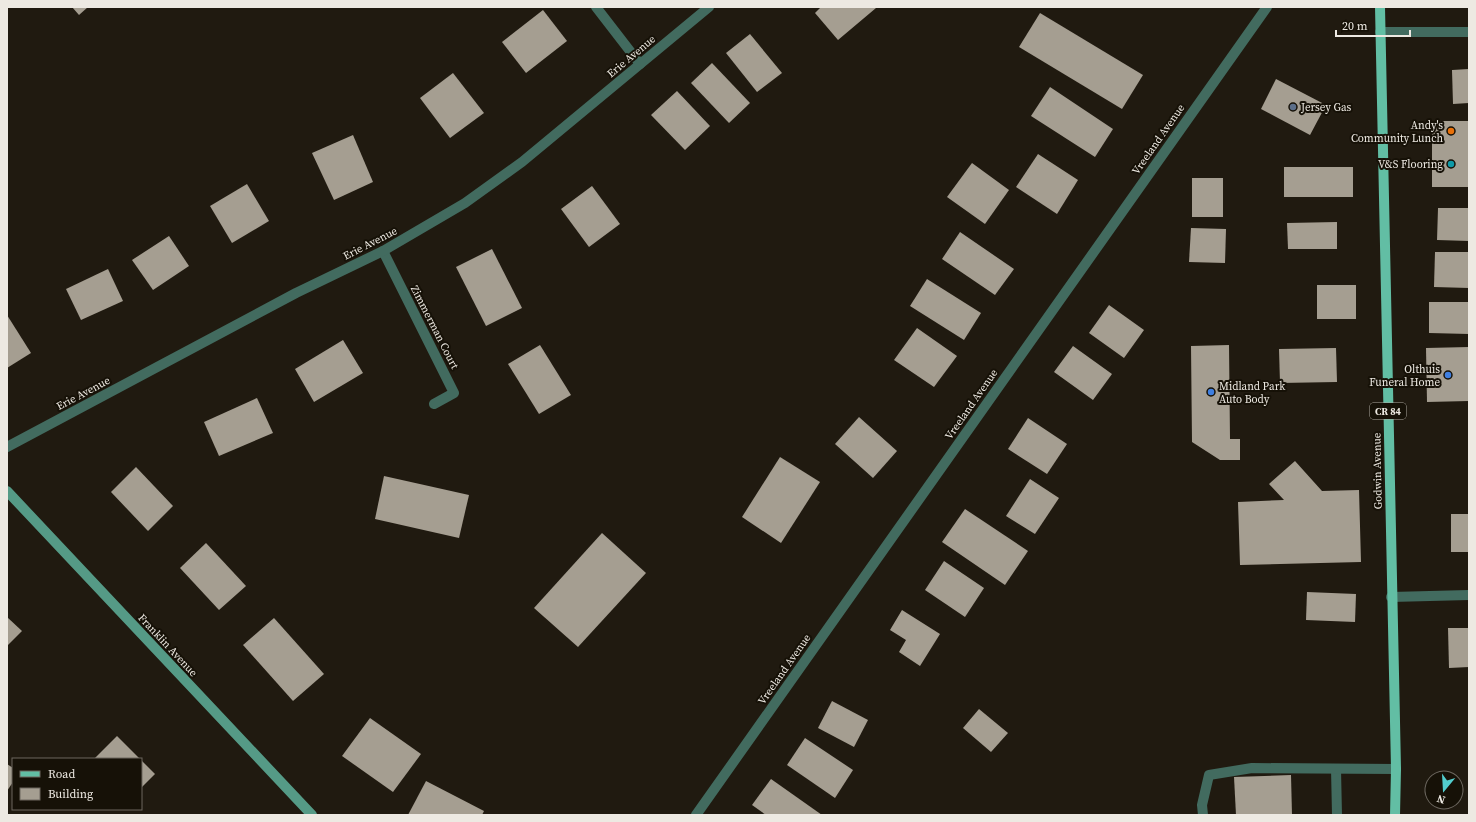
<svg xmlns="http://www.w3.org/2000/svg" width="1476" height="822" font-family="'Source Serif 4',serif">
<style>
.building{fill:#a59e91}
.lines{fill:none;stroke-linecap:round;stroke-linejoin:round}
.lane{stroke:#426b5f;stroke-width:10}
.street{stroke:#426b5f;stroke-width:10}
.secondary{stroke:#559a86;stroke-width:10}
.primary{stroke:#62bea4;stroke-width:10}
.service-dot{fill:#5c6f8a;stroke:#161107;stroke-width:1.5}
.food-dot{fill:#e8710a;stroke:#161107;stroke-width:1.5}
.culture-dot{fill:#0f9aa8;stroke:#161107;stroke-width:1.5}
.shop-dot{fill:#3f7fe0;stroke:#161107;stroke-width:1.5}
.labels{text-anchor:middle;stroke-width:4;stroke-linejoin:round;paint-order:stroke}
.shield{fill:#161107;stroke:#aca8a0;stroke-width:1}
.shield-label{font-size:10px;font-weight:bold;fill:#ede9e2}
.street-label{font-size:11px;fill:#ede9e2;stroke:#161107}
.poi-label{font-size:11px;fill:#ede9e2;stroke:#161107;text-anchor:end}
</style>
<rect width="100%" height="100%" fill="#201a10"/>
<!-- building -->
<g class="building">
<polygon points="72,7 88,7 79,15"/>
<polygon points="821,7 875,7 876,8 838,40 815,13"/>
<polygon points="543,10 567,41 526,73 502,42"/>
<polygon points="1040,13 1143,75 1122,109 1019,47"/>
<polygon points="750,34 782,73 757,92 726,53"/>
<polygon points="712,63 750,103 729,123 691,83"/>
<polygon points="1469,69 1469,103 1453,104 1452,70"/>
<polygon points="453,73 484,113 450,138 420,98"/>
<polygon points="1276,79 1326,105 1310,135 1261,109"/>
<polygon points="1050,87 1113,129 1095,157 1031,116"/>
<polygon points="677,91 710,126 685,150 651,115"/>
<rect x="1432" y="121" width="37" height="66"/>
<polygon points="353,135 373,182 334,200 312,153"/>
<polygon points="1038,154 1078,180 1057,214 1016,187"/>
<polygon points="972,163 1009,190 985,224 947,197"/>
<rect x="1284" y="167" width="69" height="30"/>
<rect x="1192" y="178" width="31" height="39"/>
<polygon points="247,184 269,221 232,243 210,206"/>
<polygon points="592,186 620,224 589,247 561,209"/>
<polygon points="1438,208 1469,208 1469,241 1437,240"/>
<polygon points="1337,222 1337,249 1288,249 1287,223"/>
<polygon points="1191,228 1226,229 1225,263 1189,262"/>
<polygon points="960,232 1014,269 995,295 942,259"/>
<polygon points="169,236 189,266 153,290 132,260"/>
<polygon points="492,249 522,308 486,326 456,267"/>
<polygon points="1435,252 1469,252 1469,288 1434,287"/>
<polygon points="108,269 123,301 81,320 66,289"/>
<polygon points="927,279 981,313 964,340 910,306"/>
<rect x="1317" y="285" width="39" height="34"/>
<polygon points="1429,302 1469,302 1469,334 1429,333"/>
<polygon points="1109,305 1144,330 1124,358 1089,333"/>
<polygon points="7,315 31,353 7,368"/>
<polygon points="917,328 957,356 934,387 894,360"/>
<polygon points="343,340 363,373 314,402 295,369"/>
<polygon points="540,345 571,395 539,414 508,364"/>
<polygon points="1229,345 1230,439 1240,439 1240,460 1220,460 1192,442 1191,346"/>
<polygon points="1073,346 1112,374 1093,400 1054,372"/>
<polygon points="1469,347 1469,401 1427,402 1426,348"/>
<polygon points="1336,348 1337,382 1280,383 1279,349"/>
<polygon points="257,398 273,433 219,456 204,422"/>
<polygon points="859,417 897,451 873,478 835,444"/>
<polygon points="1028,418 1067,444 1047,474 1008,449"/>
<polygon points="780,457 820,482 781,543 742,517"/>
<polygon points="1295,461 1322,491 1359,490 1361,562 1240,565 1238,502 1284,500 1269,484"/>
<polygon points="136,467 173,506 148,531 111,492"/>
<polygon points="384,476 469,495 459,538 375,519"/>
<polygon points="1030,479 1059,498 1035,534 1006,516"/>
<polygon points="965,509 1028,551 1005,585 942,542"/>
<rect x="1451" y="514" width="18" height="38"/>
<polygon points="602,533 646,573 578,647 534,608"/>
<polygon points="206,543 246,586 219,610 180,568"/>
<polygon points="944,561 984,588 965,617 925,590"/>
<polygon points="1307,592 1356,594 1355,622 1306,620"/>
<polygon points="902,610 940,634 920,666 899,652 906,640 890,630"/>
<polygon points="7,617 22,631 7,646"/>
<polygon points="274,618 324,674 293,701 243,645"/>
<polygon points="1448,628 1469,628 1469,667 1449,668"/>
<polygon points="832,701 868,720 854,747 818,728"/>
<polygon points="979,709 1008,733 991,752 963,728"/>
<polygon points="370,718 421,754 393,792 342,756"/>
<polygon points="117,736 140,759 94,759"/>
<polygon points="805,738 853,770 835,798 787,765"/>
<polygon points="141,760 155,774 141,788"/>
<polygon points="7,764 13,768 13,782 7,791"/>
<polygon points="1291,775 1292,815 1236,815 1234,777"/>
<polygon points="771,779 822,815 766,815 752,805"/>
<polygon points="426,781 484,811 482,815 408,815"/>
</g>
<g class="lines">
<!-- lane -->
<g class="lane">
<polyline points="1336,769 1337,815"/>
<polyline points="1203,815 1202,805 1209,775 1252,768 1396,769"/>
</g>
<!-- street -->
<g class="street">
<polyline points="596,7 640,64"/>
<polyline points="1380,32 1469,32"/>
<polyline points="383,251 454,393 434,404"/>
<polyline points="7,447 296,293 383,251 465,203 522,162 709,7"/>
<polyline points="1391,597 1469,595"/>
<polyline points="696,815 1267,7"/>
</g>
<!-- secondary -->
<polyline class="secondary" points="7,491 312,815"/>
<!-- primary -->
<polyline class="primary" points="1380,7 1396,769 1395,815"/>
</g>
<!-- markers -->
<circle class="service-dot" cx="1293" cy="107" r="4"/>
<circle class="food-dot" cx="1451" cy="131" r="4"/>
<circle class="culture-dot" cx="1451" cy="164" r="4"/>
<g class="shop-dot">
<circle cx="1448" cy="375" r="4"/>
<circle cx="1211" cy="392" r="4"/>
</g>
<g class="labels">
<!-- shield labels -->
<rect class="shield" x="1370" y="403" width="36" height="16" rx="3"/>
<g class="shield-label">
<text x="1388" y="415">CR 84</text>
</g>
<!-- street labels -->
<g class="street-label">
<text transform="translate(631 56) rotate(-40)" y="4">Erie Avenue</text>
<text transform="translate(1158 139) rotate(-55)" y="4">Vreeland Avenue</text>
<text transform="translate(370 243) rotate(-27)" y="4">Erie Avenue</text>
<text transform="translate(435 327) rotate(63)" y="4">Zimmerman Court</text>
<text transform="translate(83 393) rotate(-28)" y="4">Erie Avenue</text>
<text transform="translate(971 404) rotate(-55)" y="4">Vreeland Avenue</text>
<text transform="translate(1377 471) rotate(-91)" y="4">Godwin Avenue</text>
<text transform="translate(168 645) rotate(47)" y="4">Franklin Avenue</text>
<text transform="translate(784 669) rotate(-55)" y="4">Vreeland Avenue</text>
</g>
<!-- poi labels -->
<g class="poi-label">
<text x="1301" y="111" text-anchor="start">Jersey Gas</text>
<text x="1443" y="129">Andy's<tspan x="1443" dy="13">Community Lunch</tspan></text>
<text x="1443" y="168">V&amp;S Flooring</text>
<text x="1440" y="373">Olthuis<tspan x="1440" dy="13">Funeral Home</tspan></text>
<text x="1219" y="390" text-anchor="start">Midland Park<tspan x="1219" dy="13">Auto Body</tspan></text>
</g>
</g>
<!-- border -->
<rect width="1476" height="822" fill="none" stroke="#ede9e2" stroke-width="16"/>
<!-- legend -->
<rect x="12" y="758" width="130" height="52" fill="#161107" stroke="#6c675f"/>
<rect x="20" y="771" width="20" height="6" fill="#62bea4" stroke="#6c675f"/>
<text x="48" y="778" font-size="12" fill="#ede9e2">Road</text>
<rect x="20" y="788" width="20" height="12" fill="#a59e91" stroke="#6c675f"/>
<text x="48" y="798" font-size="12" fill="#ede9e2">Building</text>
<!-- north arrow -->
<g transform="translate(1444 790) rotate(198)"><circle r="19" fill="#161107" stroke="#6c675f"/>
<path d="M0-3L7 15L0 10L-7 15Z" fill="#52cdce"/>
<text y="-6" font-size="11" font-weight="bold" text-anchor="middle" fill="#ede9e2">N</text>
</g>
<!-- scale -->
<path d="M1336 30v6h74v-6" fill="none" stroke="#ede9e2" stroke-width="2"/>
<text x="1342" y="30" font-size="12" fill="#ede9e2" stroke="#161107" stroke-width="3" paint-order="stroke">20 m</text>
</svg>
